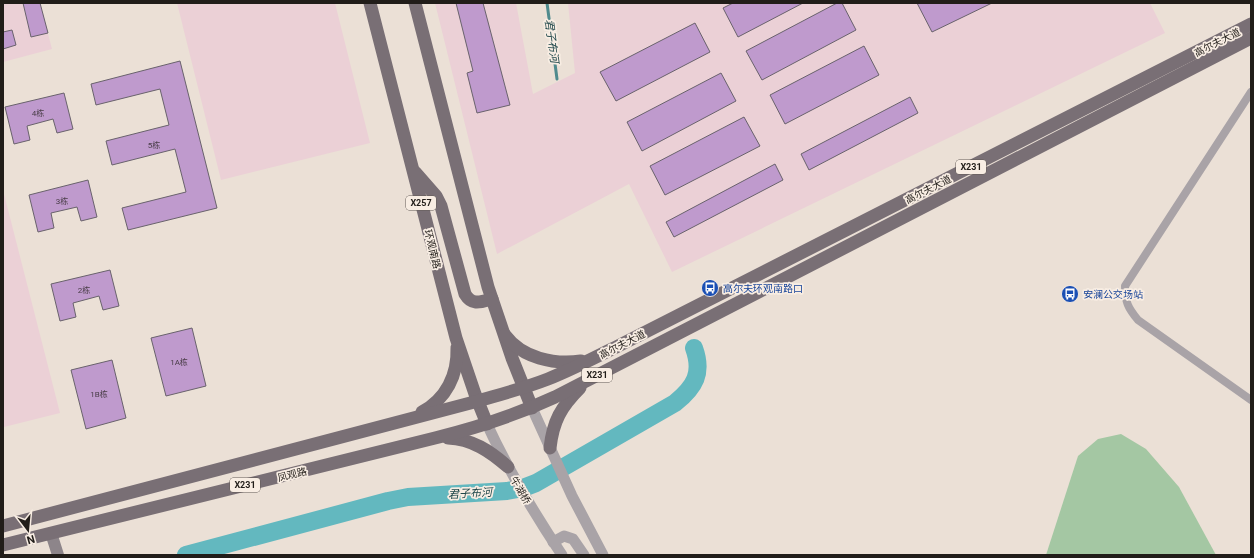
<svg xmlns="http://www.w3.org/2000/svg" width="1254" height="558" font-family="Roboto,'Noto Sans SC',sans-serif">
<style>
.industrial{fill:#ebd0d6}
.green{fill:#a4c7a3}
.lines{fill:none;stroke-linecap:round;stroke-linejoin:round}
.stream{stroke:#4f8a8d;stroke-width:3}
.river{stroke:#63b8bf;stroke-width:18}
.building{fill:#bf9acd;stroke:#69626c}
.minor{stroke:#a9a3a7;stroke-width:8}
.tertiary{stroke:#a9a3a7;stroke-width:11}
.secondary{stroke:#8d858a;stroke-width:12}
.primary{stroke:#796f75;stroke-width:13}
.labels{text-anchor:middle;stroke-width:3.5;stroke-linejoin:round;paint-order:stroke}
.number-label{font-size:8px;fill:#483c46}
.shield{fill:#f8ede3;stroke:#625b56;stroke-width:1}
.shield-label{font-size:9px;font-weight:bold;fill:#211d19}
.street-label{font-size:10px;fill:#211d19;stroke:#f8ede3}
.transit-label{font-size:10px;fill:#164399;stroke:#f8ede3;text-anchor:start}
.water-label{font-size:11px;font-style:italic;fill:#1e4649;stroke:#f8ede3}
</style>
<rect width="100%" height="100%" fill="#ebe0d6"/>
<!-- industrial -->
<g class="industrial">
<polygon points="3,3 40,3 52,49 3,62"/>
<polygon points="177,3 335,3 370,143 221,180"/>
<polygon points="435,3 516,3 533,94 575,73 568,3 1150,3 1165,33 672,272 629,184 497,254"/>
<polygon points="3,190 60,413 4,427 3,425"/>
</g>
<!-- green -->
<polygon class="green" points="1121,434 1146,449 1179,487 1216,555 1046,555 1078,456 1098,439"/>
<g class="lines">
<!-- stream -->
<polyline class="stream" points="547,3 557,79"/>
<!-- river -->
<path class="river" d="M186,555L388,501L408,497L507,491L523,488L536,483L675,403C695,387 703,373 694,348"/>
</g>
<!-- building -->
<g class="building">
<polygon points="23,3 40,3 48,33 31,37"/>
<polygon points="456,3 483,3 510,105 477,113 467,73 473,71"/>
<polygon points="733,3 803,3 738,37 723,8"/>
<polygon points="837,3 842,3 856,30 762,80 746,51"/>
<polygon points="917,3 992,3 932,32"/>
<polygon points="695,23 710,52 616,101 600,72"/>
<polygon points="12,30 16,45 3,49 3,32"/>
<polygon points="864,46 879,75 785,124 770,95"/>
<polygon points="180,61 217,208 128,230 122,208 186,192 175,149 112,165 106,141 169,125 160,89 96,105 91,84"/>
<polygon points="721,73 736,101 642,151 627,122"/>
<polygon points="64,93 73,129 57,133 53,119 27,126 30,140 14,144 5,107"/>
<polygon points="910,97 918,113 809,170 801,154"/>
<polygon points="744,117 760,146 665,195 650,166"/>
<polygon points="775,164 783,180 674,237 666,222"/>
<polygon points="88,180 97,217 81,221 77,207 51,213 54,228 38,232 29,195"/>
<polygon points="110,270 119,306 103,310 99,296 73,303 76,317 60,321 51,284"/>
<polygon points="192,328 206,386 166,396 151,338"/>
<polygon points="112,360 126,418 86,429 71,370"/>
</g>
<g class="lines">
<!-- minor -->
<path class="minor" d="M1251,92L1125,286C1125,302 1128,308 1138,320L1251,400"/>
<!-- tertiary -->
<g class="tertiary">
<polyline points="532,408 572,496 603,555"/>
<path d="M487,424C508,470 534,513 562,555"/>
<polyline points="553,542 564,536 573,539 584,555"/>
</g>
<!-- secondary -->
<polyline class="secondary" points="51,533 58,555"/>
<!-- primary -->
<g class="primary">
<polyline points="370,3 456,338 475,394 487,424"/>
<polyline points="415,3 488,287 512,358 532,408"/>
<path d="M415,172L436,196L441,206L465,294C472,306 481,302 492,299"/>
<path d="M505,335C522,358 554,365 581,361"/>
<path d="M422,412C446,399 458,375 457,348"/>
<path d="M448,438C472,439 490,451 508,467"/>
<path d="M550,448C553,421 561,407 580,388"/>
<path d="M3,526L478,401C502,394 525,388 548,379C573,369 596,357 620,345L1251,24"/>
<path d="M3,545L435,438C476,428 516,415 555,397L1251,38"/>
</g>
</g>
<!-- icons -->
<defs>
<g id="bus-disc" transform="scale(0.9)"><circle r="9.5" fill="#1a4fb4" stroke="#f8ede3"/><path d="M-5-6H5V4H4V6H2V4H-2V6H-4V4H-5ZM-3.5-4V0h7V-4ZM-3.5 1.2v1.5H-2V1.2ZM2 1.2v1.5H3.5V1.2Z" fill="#fff"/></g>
</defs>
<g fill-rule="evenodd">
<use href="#bus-disc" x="710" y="288"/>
<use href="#bus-disc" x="1070" y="294"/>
</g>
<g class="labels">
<!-- number labels -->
<g class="number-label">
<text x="38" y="116">4栋</text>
<text x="154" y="148">5栋</text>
<text x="62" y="204">3栋</text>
<text x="84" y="293">2栋</text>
<text x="179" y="365">1A栋</text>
<text x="99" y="397">1B栋</text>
</g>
<!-- shield labels -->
<g class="shield">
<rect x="956" y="160" width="30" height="14" rx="3"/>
<rect x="406" y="196" width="30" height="14" rx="3"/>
<rect x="582" y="368" width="30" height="14" rx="3"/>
<rect x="230" y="478" width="30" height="14" rx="3"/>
</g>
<g class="shield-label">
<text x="971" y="170">X231</text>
<text x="421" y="206">X257</text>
<text x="597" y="378">X231</text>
<text x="245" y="488">X231</text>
</g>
<!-- street labels -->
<g class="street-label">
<text transform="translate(1217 42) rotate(-27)" y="4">高尔夫大道</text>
<text transform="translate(928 189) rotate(-27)" y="4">高尔夫大道</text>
<text transform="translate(433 249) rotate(76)" y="4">环观南路</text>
<text transform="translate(622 344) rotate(-27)" y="4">高尔夫大道</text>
<text transform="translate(292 474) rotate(-14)" y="4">凤观路</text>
<text transform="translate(521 490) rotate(60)" y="4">牛湖桥</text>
</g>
<!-- transit labels -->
<g class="transit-label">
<text x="723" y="292">高尔夫环观南路口</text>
<text x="1083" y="298">安澜公交场站</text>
</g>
<!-- water labels -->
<g class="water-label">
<text transform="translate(552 41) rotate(82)" y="4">君子布河</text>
<text transform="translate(470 493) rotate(-3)" y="4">君子布河</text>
</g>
</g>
<!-- border -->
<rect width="1254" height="558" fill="none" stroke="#211d19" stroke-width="8"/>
<!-- north arrow -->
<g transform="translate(28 530) rotate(164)" stroke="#f8ede3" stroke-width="3" paint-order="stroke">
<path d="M0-3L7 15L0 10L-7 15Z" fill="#211d19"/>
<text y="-6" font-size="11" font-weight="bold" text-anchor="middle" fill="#211d19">N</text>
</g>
</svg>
